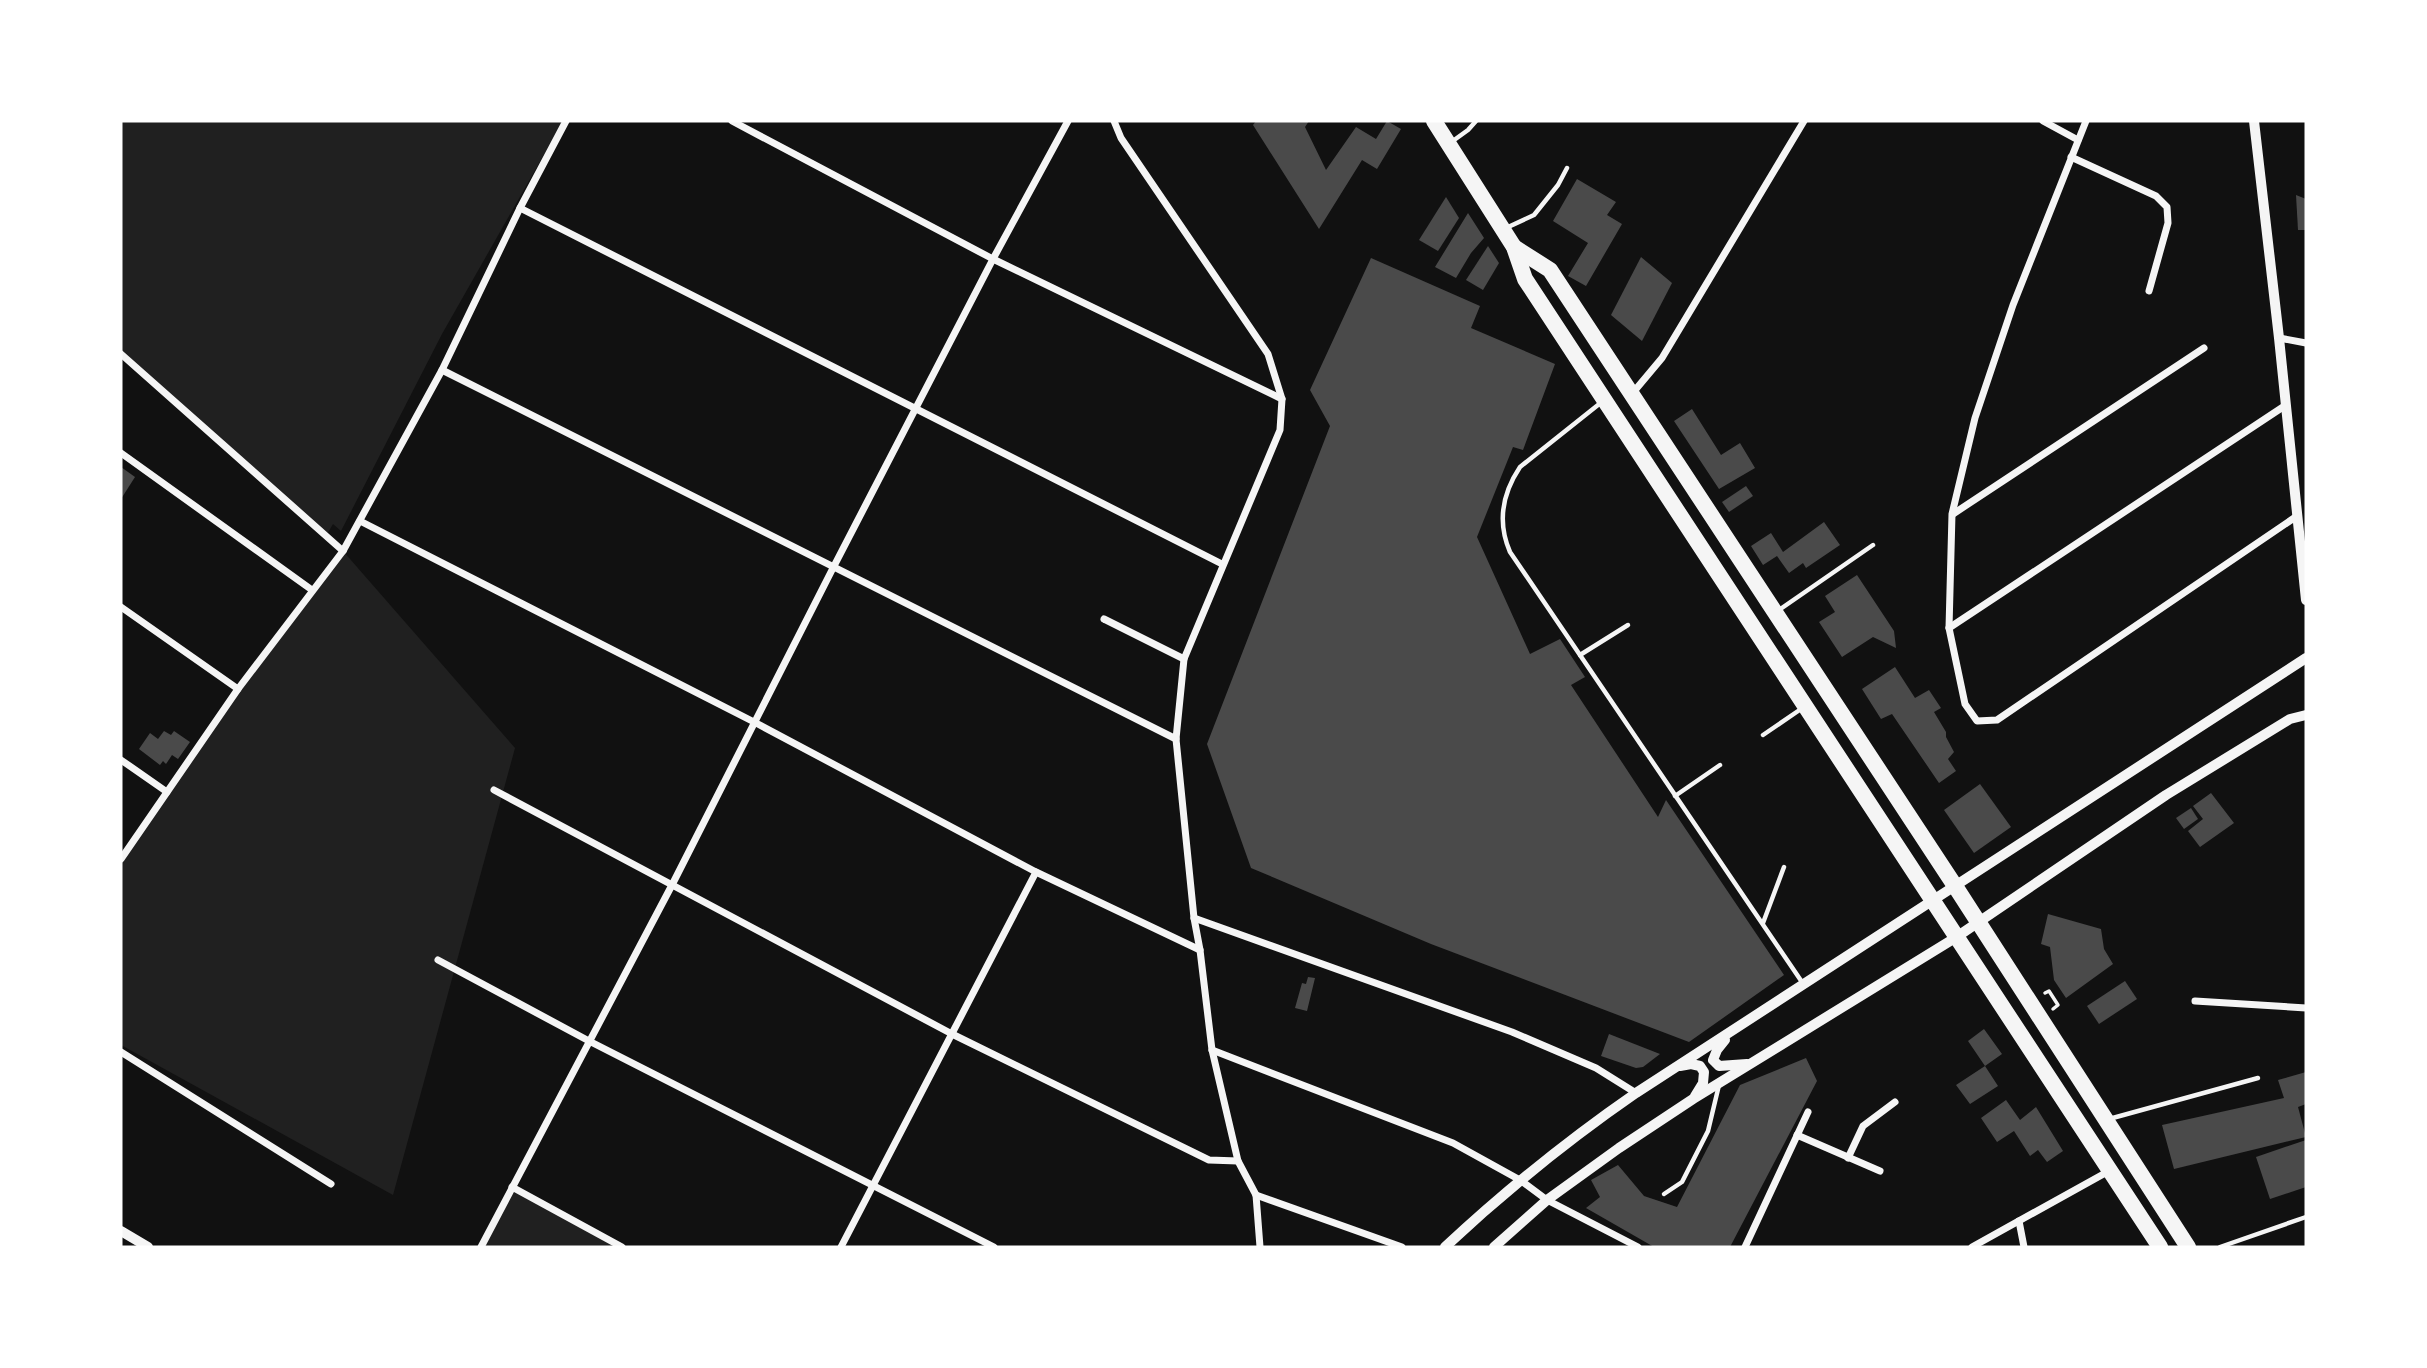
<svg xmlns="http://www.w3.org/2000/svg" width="2427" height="1368" font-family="Rubik,sans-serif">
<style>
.green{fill:#202020}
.building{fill:#4a4a4a}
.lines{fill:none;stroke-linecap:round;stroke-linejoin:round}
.path{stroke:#f5f5f5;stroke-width:3.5}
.service{stroke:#f5f5f5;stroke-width:4.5}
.minor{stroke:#f5f5f5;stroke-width:7}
.tertiary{stroke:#f5f5f5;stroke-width:10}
.trunk{stroke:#f5f5f5;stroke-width:16}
</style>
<rect width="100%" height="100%" fill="#111"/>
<!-- green -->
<g class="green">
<polygon points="121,121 563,121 442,334 341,531 333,524 326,536 121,351"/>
<polygon points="343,551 515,748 393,1195 121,1045 121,858 178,776"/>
<polygon points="512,1187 622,1247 481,1247"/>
</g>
<!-- building -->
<g class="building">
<polygon points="1256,121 1309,121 1305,127 1326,170 1356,127 1376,139 1387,121 1401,129 1377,169 1362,160 1319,229 1253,125"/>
<polygon points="1577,179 1616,202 1607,215 1622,224 1586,286 1568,276 1588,243 1553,221"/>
<polygon points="2296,195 2306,199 2306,230 2298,230"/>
<polygon points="1446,197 1459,218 1438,251 1419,240"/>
<polygon points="1468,213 1484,238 1471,253 1456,278 1435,267"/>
<polygon points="1488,246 1499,263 1483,290 1466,280"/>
<polygon points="1641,257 1672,283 1642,341 1611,315"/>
<polygon points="1371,258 1480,306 1471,328 1555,364 1523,450 1513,447 1477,537 1530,654 1560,639 1585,677 1571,685 1658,817 1666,800 1784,975 1689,1042 1431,944 1251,868 1207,744 1330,426 1310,390"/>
<polygon points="1692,409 1721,455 1740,443 1755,468 1719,489 1674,421"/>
<polygon points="121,467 135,477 121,499"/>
<polygon points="1746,486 1753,496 1729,512 1722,502"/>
<polygon points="1824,522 1840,545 1806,568 1803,563 1789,573 1777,556 1763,565 1751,546 1771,533 1783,552"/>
<polygon points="1857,575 1894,631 1896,648 1873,637 1842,657 1819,622 1835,612 1825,596"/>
<polygon points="1895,667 1915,698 1929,690 1941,708 1934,712 1946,732 1946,737 1954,752 1948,759 1956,771 1939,783 1892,714 1881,719 1862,689"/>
<polygon points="164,731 171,735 174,731 190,742 178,759 172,755 166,764 163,761 160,765 139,749 150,733 158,739"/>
<polygon points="1980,784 2011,827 1974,853 1944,810"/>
<polygon points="2211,793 2234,823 2200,847 2188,831 2203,819 2193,806"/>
<polygon points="2191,808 2198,819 2184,829 2176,818"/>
<polygon points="2048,914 2101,929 2104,949 2113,964 2066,998 2054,980 2050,947 2041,944"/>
<polygon points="1308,977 1315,978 1307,1011 1295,1008 1302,983 1306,984"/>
<polygon points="2125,981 2137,999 2099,1024 2087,1006"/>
<polygon points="1984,1029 2002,1054 1985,1066 1998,1086 1970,1104 1956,1085 1985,1066 1968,1041"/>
<polygon points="1609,1034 1660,1054 1643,1067 1636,1068 1601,1056"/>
<polygon points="1806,1058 1817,1081 1730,1247 1654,1247 1586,1208 1600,1197 1591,1180 1618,1165 1644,1196 1677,1207 1740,1085"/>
<polygon points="2306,1072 2306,1104 2298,1107 2306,1137 2174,1169 2162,1125 2284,1098 2278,1080"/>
<polygon points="2006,1100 2020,1120 2036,1107 2063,1151 2047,1162 2038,1150 2030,1156 2014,1131 1997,1142 1981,1118"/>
<polygon points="2306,1140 2306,1187 2270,1199 2256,1157"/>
</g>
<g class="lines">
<!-- path -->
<polyline class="path" points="2045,993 2049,991 2058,1005 2053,1009"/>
<!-- service -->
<g class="service">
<polyline points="1450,143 1468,130 1476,121"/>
<polyline points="1506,228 1534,215 1558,185 1567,168"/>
<path d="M1603,401L1520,467C1502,494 1497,522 1510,552L1804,985"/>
<polyline points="1779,610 1873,545"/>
<polyline points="1580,655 1628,625"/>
<polyline points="1763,735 1801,709"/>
<polyline points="1675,796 1720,765"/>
<polyline points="1763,923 1784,867"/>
<polyline points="2109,1119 2258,1078"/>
<polyline points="1664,1194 1682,1182 1708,1131 1719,1085"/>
<polyline points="2220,1247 2306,1217"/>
</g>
<!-- minor -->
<g class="minor">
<polyline points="732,121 993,259 1282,399"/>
<polyline points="1114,121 1121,138 1268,354 1282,399 1280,430 1184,659 1176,739 1194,918 1200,950 1212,1050 1238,1161 1256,1195 1260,1247"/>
<polyline points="2043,121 2078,140"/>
<polyline points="2086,121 2013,305 1975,418 1952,514 1949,628 1965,704 1977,721 1997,720 2297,516"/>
<polyline points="2071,157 2156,196 2167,207 2168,223 2149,291"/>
<polyline points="520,208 1222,564"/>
<polyline points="2279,338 2306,343"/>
<polyline points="121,354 343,551"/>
<polyline points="442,370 1176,739"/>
<polyline points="1631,395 1662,358 1804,121"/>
<polyline points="121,453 312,590"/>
<polyline points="1953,514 2204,348"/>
<polyline points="360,521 756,723 1036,872 1200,950"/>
<polyline points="121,607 238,689"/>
<polyline points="1104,619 1184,659"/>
<polyline points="1949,628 2286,405"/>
<polyline points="121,760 167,792"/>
<polyline points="494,790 952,1034 1209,1160 1238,1161"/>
<polyline points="121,859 238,689 343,551 442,370 520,208 566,121"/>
<polyline points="1194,918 1512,1032 1596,1068 1636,1093"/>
<polyline points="438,960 589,1041 994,1247"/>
<polyline points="2195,1001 2306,1008"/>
<polyline points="1212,1050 1453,1143 1520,1180 1547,1200 1638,1247"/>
<polyline points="121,1052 331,1184"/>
<polyline points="1797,1135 1880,1171"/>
<polyline points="1848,1158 1863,1126 1895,1102"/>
<polyline points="512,1187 622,1247"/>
<polyline points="1256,1195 1402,1247"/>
<polyline points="2019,1221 2024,1247"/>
<polyline points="481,1247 672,885 833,568 993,259 1068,121"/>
<polyline points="841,1247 1036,872"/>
<polyline points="1745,1247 1808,1112"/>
<polyline points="1972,1247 2109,1171"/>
</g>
<!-- tertiary -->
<g class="tertiary">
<polyline points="2254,121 2279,338 2306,600"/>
<polyline points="1725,1040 1717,1050 1713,1060 1719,1066 1747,1064"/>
<polyline points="1680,1066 1691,1064 1700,1066 1704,1072 1703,1083 1695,1096"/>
<polyline points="121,1231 148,1247"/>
<path d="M1445,1247C1505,1191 1568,1140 1636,1093L2306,658"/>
<polyline points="1494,1247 1547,1200 1619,1148 1693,1099 1955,938 2166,795 2290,719 2306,715"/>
</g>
<!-- trunk -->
<g class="trunk">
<polyline points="1434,121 1514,247 1525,279 2160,1247"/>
<polyline points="1514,247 1550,270 1955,886 2188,1247"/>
</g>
</g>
<!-- border -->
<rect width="2427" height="1368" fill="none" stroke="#ffffff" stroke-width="245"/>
</svg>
